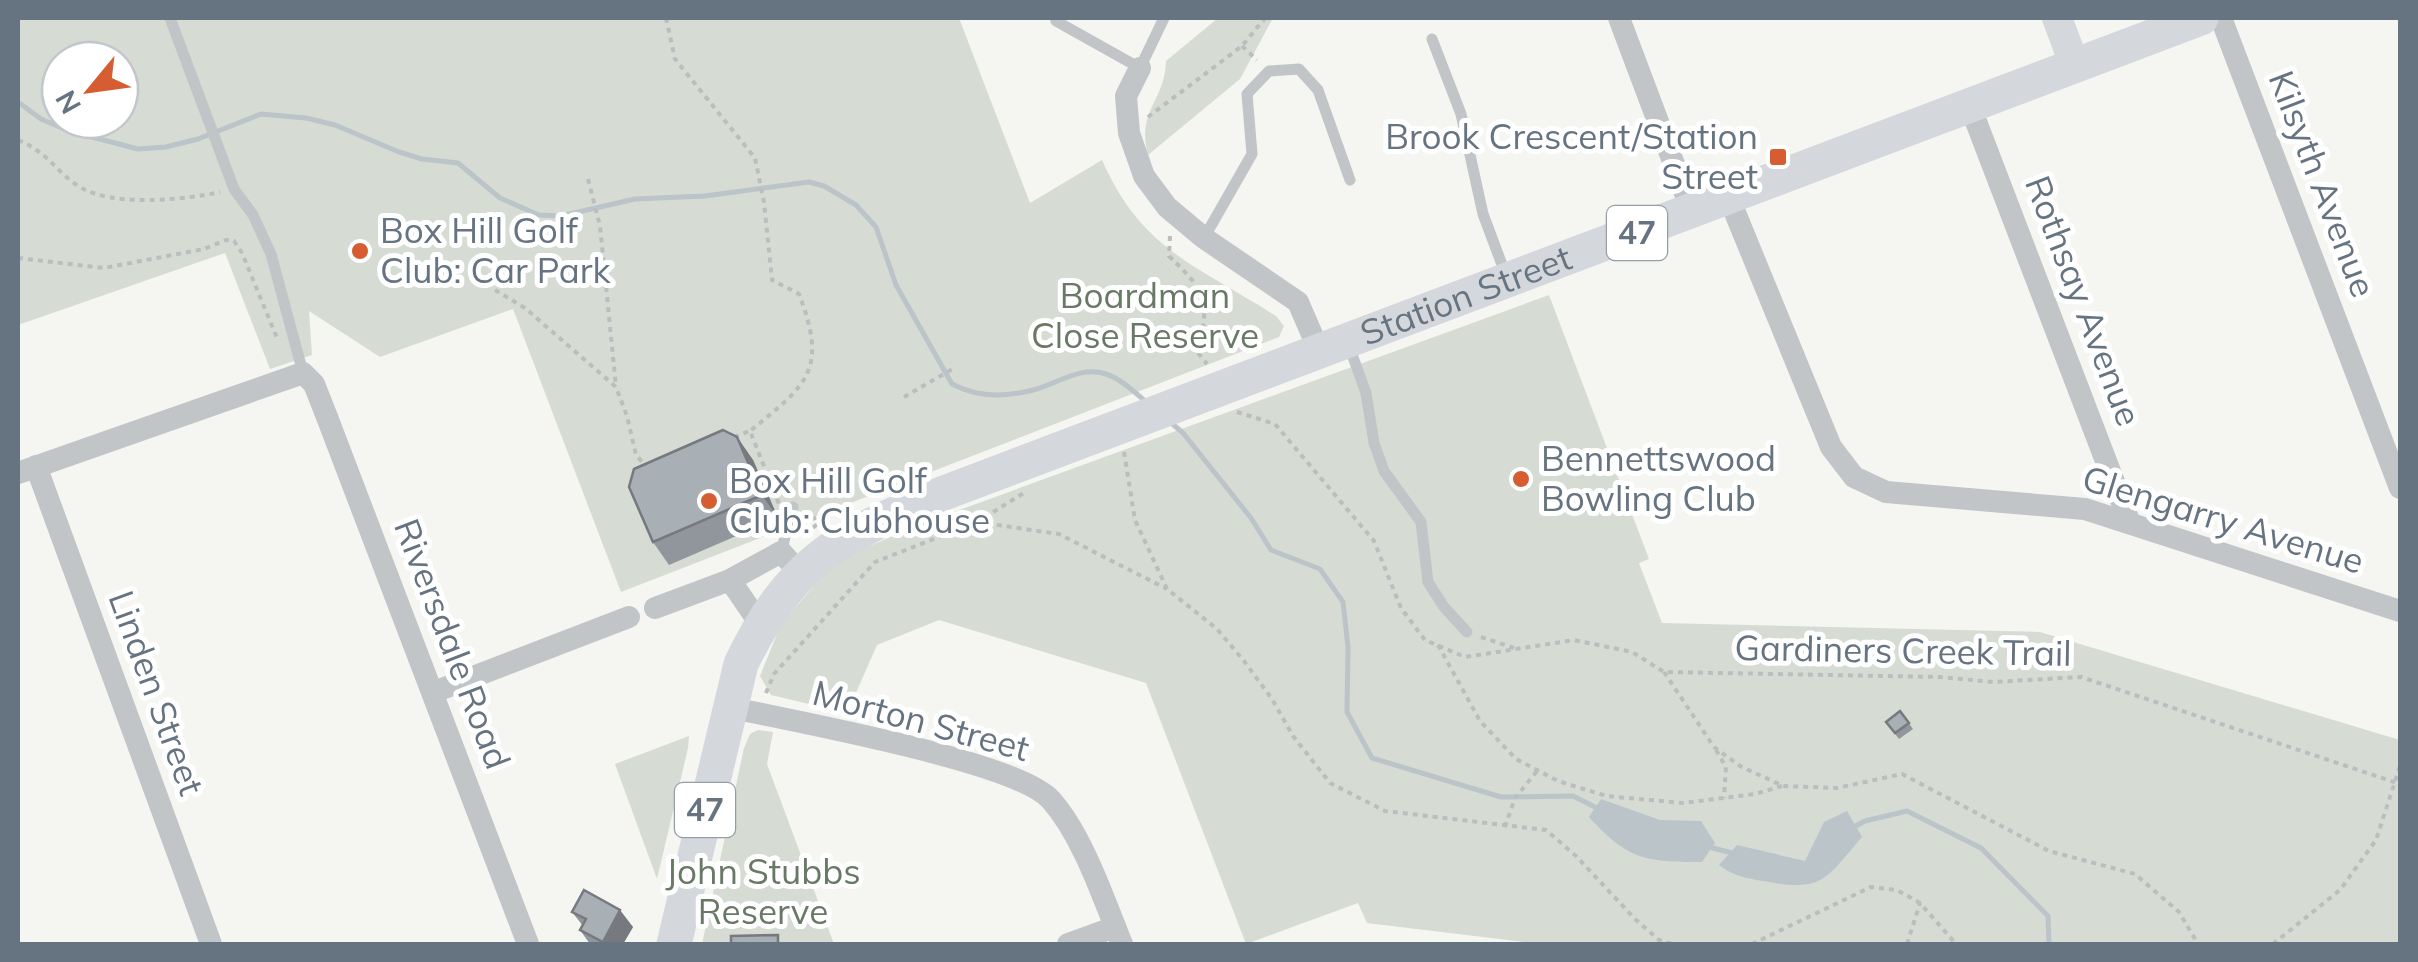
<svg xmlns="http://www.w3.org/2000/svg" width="2418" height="962" font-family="Mulish,sans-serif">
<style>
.green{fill:#d6dcd3;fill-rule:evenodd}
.water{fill:#bbc4c9}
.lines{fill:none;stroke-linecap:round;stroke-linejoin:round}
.stream{stroke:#bbc4c9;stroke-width:5}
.path{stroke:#bbbdbf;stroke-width:4;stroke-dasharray:5 5;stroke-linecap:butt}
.service{stroke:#c1c5c8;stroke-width:11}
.minor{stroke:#c1c5c8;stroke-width:22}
.secondary{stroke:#d4d8dc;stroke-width:30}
.primary{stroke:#d4d8dc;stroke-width:35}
.wall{fill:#90969c}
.shaded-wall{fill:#767a7f}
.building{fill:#a8afb5;stroke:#767a7f;stroke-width:2.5}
.poi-dot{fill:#d65c31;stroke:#fff;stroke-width:4}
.labels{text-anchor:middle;stroke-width:10;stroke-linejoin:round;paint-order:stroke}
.shield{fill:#fff;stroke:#949ea7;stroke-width:2.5}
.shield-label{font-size:32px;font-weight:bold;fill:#667481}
.poi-label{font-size:35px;fill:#667481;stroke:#fff;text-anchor:start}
.street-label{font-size:35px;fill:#667481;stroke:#fff}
.park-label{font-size:35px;fill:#687965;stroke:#fff}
</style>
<rect width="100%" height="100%" fill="#f5f5f2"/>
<!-- green -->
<g class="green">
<path d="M18,18H959L1030,203L1102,160C1142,251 1198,266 1276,316L1284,326L1279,337L621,592L513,309L380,357L309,311L312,355L270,369L225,253L18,325ZM60,60H120V120H60Z"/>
<path d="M1218,18H1273L1240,79L1148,155C1136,111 1165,101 1166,61Z"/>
<polygon points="1549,295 1649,559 1639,563 1662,623 2040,632 2400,740 2400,944 1541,944 1367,923 1358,903 1246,944 1146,683 939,620 877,645 847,713 771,695 760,676 781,624 822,577 851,554 921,524"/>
<polygon points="758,730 773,732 767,764 834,944 702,944 744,748 750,734"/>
<polygon points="689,736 688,748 657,879 615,764"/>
</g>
<!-- water -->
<g class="water">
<path d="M1601,799L1660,820L1701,821L1715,843L1702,862C1646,862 1628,860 1589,817Z"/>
<path d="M1847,811L1862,837C1824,881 1823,892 1763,881C1745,878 1733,876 1719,865L1737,845L1805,861L1824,822Z"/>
</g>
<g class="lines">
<!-- stream -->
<g class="stream">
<path d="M18,102L41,119L69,131L138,149L166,147L198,139L261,114L306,118L335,125L399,152L422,159L458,163L500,198L539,215L561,216L635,199L705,196L809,182L824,186L856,205L876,227L896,285L952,384C978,398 1009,397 1037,389C1060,382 1081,366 1106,374C1121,379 1133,391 1145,401"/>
<polyline points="1169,421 1183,433 1251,518 1271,550 1320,569 1343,602 1348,647 1347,712 1372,758 1501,797 1573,796 1601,810"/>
<polyline points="1852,828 1865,821 1907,811 1981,848 2048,916 2049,944"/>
<polyline points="1709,847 1732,853"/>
</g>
<!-- path -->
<g class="path">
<path d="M666,18L675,59L755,158L764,202L772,280L799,294C828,370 808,384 750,431"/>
<polyline points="1242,46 1257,60"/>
<polyline points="1148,117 1242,46 1265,18"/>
<path d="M18,140C51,154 54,171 80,187C112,207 184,200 220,192"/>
<polyline points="588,179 600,226 616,387"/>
<path d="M1170,236L1169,256C1209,295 1209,298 1198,353L1207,364"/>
<polyline points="18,258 104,268 204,249 226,240 234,241 242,253 277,338"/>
<polyline points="495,290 525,308 616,387 627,416 636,455 645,465"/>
<polyline points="904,397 956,367"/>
<polyline points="1237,412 1275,424 1374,541 1401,608 1425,640 1465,657 1574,640 1632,652 1664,672 1940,677 1993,682 2081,677 2400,784"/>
<polyline points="734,437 750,431 779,504"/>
<polyline points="1124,452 1135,520 1167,589 1217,629 1244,661 1272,699 1293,736 1330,783 1385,811 1546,830 1576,856 1635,919 1659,940 1672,944"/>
<polyline points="977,522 1059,534 1167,589"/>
<polyline points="802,523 826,514"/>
<polyline points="805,534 835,510 851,504"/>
<polyline points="1481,637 1514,648"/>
<polyline points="1438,645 1480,721 1516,759 1558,781 1606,796 1683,803 1755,794 1782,786"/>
<polyline points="1664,672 1714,747 1740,766 1783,786 1837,788 1902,774 2049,851 2135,874 2179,912 2198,944"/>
<polyline points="766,693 774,674 875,562 977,522 1027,491"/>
<polyline points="1716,750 1726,767 1724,798"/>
<polyline points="1505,827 1515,798 1537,771"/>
<polyline points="1752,944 1871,887 1897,890 1920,903 1956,944"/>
<polyline points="1907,944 1920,903"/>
<polyline points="2273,944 2340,890 2376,840 2400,766"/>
</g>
<!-- service -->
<g class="service">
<polyline points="170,18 234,189 253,215 271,254 303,373"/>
<polyline points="1055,18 1056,21 1140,68 1164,18"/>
<polyline points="1432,39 1461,114 1483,214 1507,278"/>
<polyline points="1204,238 1252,154 1247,94 1269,71 1299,69 1318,90 1350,180"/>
<polyline points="1349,346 1366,393 1374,443 1384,471 1421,522 1428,582 1444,607 1467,632"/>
<polyline points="781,552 793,507"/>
</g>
<!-- minor -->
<g class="minor">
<polyline points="1619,18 1692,212"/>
<polyline points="2221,18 2400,488"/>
<polyline points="1140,68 1126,96 1129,133 1144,176 1167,207 1204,238 1298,302 1320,353"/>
<polyline points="1970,106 2129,521"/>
<polyline points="1729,198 1831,447 1854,477 1886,492 2085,509 2400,611"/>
<polyline points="36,466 211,944"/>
<polyline points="18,473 303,373 314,384 327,417 528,944"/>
<polyline points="730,580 760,624"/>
<polyline points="655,608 730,580 781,552 800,573"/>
<polyline points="434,692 629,617"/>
<path d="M729,707C790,721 1017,761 1051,800C1083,836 1104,900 1122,944"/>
<polyline points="1068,944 1115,927"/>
</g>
<!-- secondary -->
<polyline class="secondary" points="2057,18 2075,66"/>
<!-- primary -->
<path class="primary" id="s1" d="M674,944L741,664C789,564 836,538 936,496L2201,18"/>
</g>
<!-- wall -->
<g class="wall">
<polygon points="737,437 753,460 778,518 669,565 653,542"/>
<polygon points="1900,711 1913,729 1899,739 1886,722"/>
<polygon points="572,912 633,927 623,944 590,944 580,930 583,926"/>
</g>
<!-- shaded-wall -->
<g class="shaded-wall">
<polygon points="737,437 753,460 778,518 762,495"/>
<polygon points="620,910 633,927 623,944 604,944 603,942"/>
</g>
<!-- building -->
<g class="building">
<polygon points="723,430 737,437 762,495 653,542 629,487 634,469"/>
<polygon points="1900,711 1909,723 1895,733 1886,722"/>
<polygon points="584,890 620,910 603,942 580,930 586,919 572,912"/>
<polygon points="778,935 778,944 731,944 731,936"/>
</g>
<!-- markers -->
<g class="poi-dot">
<rect x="1768" y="147" width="20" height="20" rx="5"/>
<circle cx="360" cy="251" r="10"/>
<circle cx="1521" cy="479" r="10"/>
<circle cx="709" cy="501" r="10"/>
</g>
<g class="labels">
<!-- shield labels -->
<g class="shield">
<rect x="1607" y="206" width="60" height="54" rx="8"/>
<rect x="675" y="783" width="60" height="54" rx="8"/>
</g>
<g class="shield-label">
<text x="1637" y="244">47</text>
<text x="705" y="821">47</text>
</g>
<!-- poi labels -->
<g class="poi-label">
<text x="1758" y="149" text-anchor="end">Brook Crescent/Station<tspan x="1758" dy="40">Street</tspan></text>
<text x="380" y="243">Box Hill Golf<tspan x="380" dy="40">Club: Car Park</tspan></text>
<text x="1541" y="471">Bennettswood<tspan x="1541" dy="40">Bowling Club</tspan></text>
<text x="729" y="493">Box Hill Golf<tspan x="729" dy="40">Club: Clubhouse</tspan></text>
</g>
<!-- street labels -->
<g class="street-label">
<text transform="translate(2322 184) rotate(69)" y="12">Kilsyth Avenue</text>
<text dy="12" stroke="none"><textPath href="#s1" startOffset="1120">Station Street</textPath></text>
<text transform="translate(2083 301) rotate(69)" y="12">Rothsay Avenue</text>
<text transform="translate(2223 520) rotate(17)" y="12">Glengarry Avenue</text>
<text transform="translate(452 644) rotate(69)" y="12">Riversdale Road</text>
<text transform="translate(1903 651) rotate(1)" y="12">Gardiners Creek Trail</text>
<text transform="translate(156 693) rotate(70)" y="12">Linden Street</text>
<text transform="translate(921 721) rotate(15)" y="12">Morton Street</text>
</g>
<!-- park labels -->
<g class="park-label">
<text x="1145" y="308">Boardman<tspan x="1145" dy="40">Close Reserve</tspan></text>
<text x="763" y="884">John Stubbs<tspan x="763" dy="40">Reserve</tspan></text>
</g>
</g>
<!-- border -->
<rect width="2418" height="962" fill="none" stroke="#667481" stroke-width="40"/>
<!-- north arrow -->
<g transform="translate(90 90) rotate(241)"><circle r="48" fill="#ffffff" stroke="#c2c7cd" stroke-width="2.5"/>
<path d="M0-8L18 38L0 25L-18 38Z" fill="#d65c31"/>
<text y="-15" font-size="28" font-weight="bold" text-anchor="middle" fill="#667481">N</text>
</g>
</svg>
